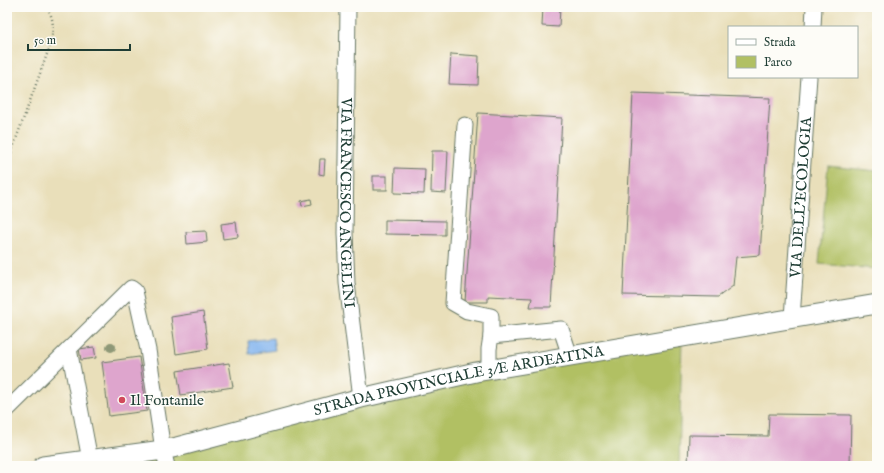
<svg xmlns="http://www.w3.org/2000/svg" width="884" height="473" font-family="'IM FELL English',serif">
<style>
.green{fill:#b1c063;stroke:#687e4c}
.water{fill:#81b3ee;stroke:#507891}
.building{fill:#dea5cd}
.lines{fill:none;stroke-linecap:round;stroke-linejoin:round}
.minor-casing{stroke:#667663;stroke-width:17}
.major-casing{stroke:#667663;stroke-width:21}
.path{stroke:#667663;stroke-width:2.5;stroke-dasharray:1 3;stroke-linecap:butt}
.minor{stroke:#fff;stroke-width:15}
.major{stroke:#fff;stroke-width:19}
.tree{fill:#8e9877}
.poi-dot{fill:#d1495b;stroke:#fdfcf7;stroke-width:1.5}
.labels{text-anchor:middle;stroke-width:3;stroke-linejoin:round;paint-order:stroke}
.street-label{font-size:15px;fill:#1f3d34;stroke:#fdfcf7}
.poi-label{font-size:15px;fill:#1f3d34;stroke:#fdfcf7;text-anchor:start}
</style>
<rect width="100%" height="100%" fill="#fdfcf7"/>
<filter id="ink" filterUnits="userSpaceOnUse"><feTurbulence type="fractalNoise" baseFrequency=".025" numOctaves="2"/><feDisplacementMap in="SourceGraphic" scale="8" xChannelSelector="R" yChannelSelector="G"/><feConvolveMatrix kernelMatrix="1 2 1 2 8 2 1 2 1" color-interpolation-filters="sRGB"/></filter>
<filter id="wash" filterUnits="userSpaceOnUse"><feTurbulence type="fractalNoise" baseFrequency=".012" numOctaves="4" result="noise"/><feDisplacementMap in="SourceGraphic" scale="16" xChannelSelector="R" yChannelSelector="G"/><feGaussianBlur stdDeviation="0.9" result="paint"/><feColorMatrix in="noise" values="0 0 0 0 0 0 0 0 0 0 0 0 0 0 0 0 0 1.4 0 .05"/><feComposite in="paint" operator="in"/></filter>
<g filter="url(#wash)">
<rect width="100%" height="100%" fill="#e9dfba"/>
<!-- green -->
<g class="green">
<polygon points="828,166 877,171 877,269 819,264"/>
<polygon points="682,337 679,466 37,466 90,460 361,398"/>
</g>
<!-- water -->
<polygon class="water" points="273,338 275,350 249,354 248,341"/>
<g id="blocks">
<!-- building -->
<g class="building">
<polygon points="543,7 560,7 559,27 542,26"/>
<polygon points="451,54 479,56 478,85 449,84"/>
<polygon points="633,93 770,98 760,255 736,257 733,286 718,297 623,295"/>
<polygon points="478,113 562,118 551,307 530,307 532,298 488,296 488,302 465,302"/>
<polygon points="432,151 448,151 446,193 431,192"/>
<polygon points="320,159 325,159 324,175 319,174"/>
<polygon points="395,168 425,169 424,194 394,193"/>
<rect x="373" y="176" width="14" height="14"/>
<polygon points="311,199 312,204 302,206 301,201"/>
<polygon points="385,220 445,221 445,235 385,234"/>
<polygon points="236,222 238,237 223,239 221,224"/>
<polygon points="206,231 207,242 187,244 186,232"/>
<polygon points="203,312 208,349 176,354 171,317"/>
<polygon points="94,347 96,358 81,360 79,349"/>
<polygon points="139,357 147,411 109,416 102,362"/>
<polygon points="229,363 233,387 181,395 177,371"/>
<polygon points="769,414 851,415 850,466 688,466 689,435 768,436"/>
</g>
</g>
</g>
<g filter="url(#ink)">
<use href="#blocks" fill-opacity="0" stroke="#667663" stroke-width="1"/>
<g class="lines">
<!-- minor casing -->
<g class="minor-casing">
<g id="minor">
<path id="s1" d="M348,7L345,233L347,283L361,398"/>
<polyline points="813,27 814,7"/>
<polyline points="465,125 453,303 467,311 491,316 491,336"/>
<path id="s2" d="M792,318L809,77"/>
<polyline points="489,370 489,349 491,336 561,329 570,356"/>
<polyline points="7,410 69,349"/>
<polyline points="90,460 69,349 131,288 135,291 148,350 163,450 167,466"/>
</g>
</g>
<!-- major casing -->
<g class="major-casing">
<g id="major">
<path id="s3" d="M43,466L163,450L177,447L361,398L476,372L877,304"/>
</g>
</g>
<!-- path -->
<path class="path" d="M7,164L51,43C53,28 55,21 47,7"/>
<!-- minor -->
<use href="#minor" class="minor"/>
<!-- major -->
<use href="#major" class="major"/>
</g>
<!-- trees -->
<circle class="tree" cx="111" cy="347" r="5"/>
</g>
<!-- markers -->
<circle class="poi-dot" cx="122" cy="400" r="4"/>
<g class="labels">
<!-- street labels -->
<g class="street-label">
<text dy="5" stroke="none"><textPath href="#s2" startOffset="121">VIA DELL'ECOLOGIA</textPath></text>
<text dy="5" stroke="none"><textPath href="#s1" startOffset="196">VIA FRANCESCO ANGELINI</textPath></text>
<text dy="5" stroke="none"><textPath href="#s3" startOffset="425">STRADA PROVINCIALE 3/E ARDEATINA</textPath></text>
</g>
<!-- poi labels -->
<g class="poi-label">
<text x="130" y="405">Il Fontanile</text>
</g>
</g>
<!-- margin -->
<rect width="884" height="473" fill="none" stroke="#fdfcf7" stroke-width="24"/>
<!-- legend -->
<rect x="728" y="26" width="130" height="52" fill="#fdfcf7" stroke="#a4b0a9"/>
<rect x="736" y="39" width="20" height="6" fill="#ffffff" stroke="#a4b0a9"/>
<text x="764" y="46" font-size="12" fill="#1f3d34">Strada</text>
<rect x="736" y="56" width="20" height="12" fill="#b1c063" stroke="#a4b0a9"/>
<text x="764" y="66" font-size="12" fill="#1f3d34">Parco</text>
<!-- scale -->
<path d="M28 44v6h102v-6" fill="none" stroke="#1f3d34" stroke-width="2"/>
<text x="34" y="44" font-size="12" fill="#1f3d34" stroke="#fdfcf7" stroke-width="3" paint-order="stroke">50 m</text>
</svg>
